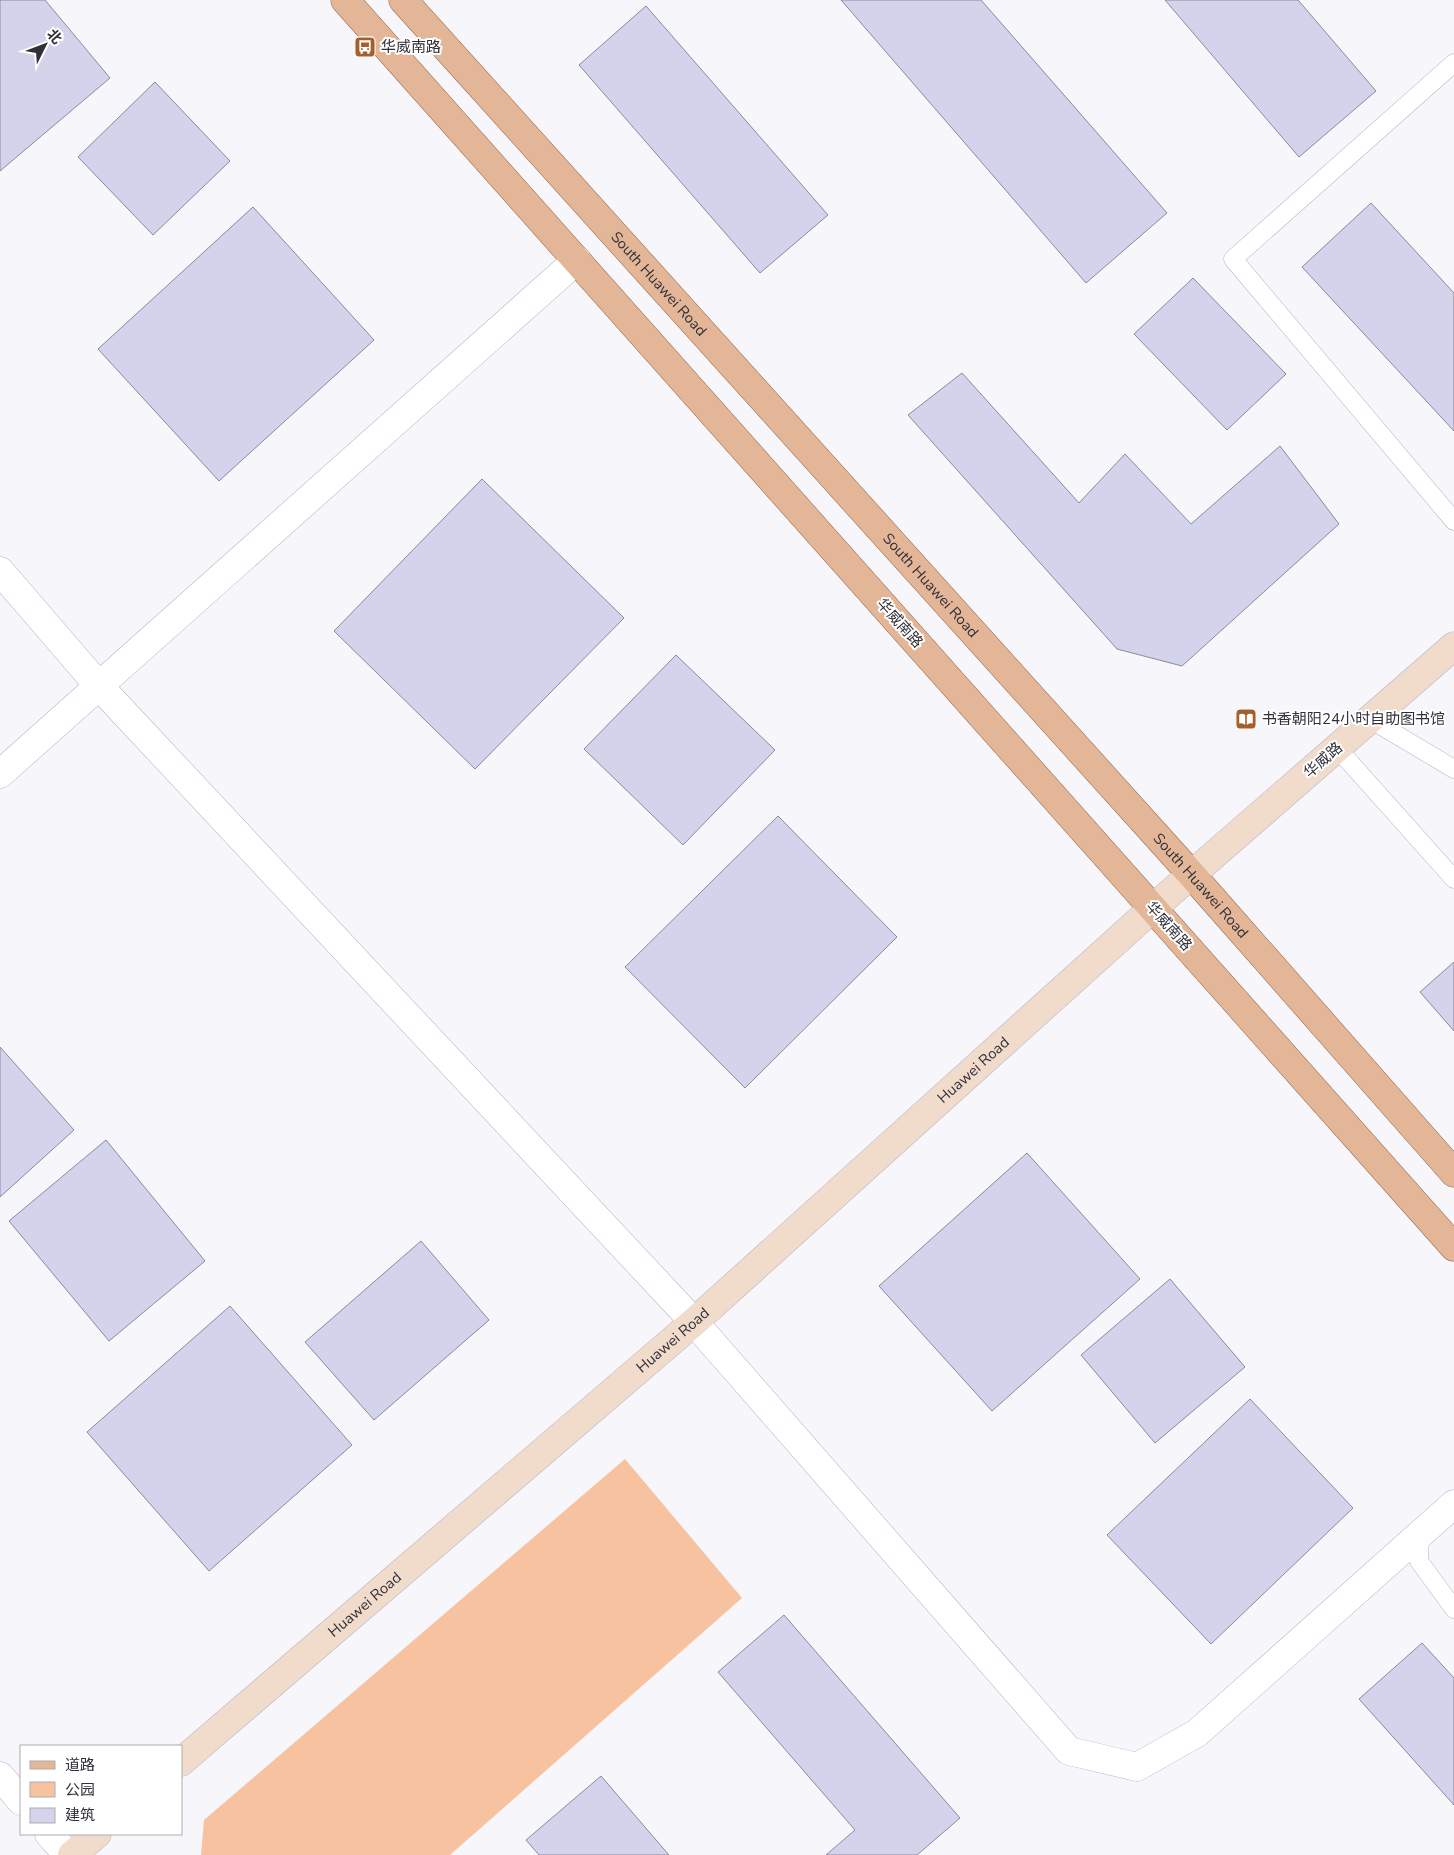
<svg xmlns="http://www.w3.org/2000/svg" width="1454" height="1855" font-family="'Nunito Sans','Noto Sans SC',sans-serif">
<style>
.green{fill:#f7c29f}
.building{fill:#d4d3ec;stroke:#8a899f}
.lines{fill:none;stroke-linecap:round;stroke-linejoin:round}
.lane-casing{stroke:#b3b2c9;stroke-width:19}
.street-casing{stroke:#b3b2c9;stroke-width:29}
.secondary-casing{stroke:#b3b2c9;stroke-width:29}
.primary-casing{stroke:#986849;stroke-width:29}
.lane{stroke:#fff;stroke-width:18}
.street{stroke:#fff;stroke-width:28}
.secondary{stroke:#f1dbcb;stroke-width:28}
.primary{stroke:#e3b697;stroke-width:28}
.labels{text-anchor:middle;stroke-width:4;stroke-linejoin:round;paint-order:stroke}
.poi-label{font-size:15px;fill:#313039;stroke:#fff;text-anchor:start}
.street-label{font-size:15px;fill:#313039;stroke:#fff}
</style>
<rect width="100%" height="100%" fill="#f6f6fb"/>
<!-- green -->
<polygon class="green" points="625,1459 742,1598 450,1855 201,1855 204,1820"/>
<!-- building -->
<g class="building">
<polygon points="0,0 45,0 110,78 0,171"/>
<polygon points="841,0 981,0 1167,213 1086,283"/>
<polygon points="1165,0 1298,0 1376,91 1299,157"/>
<polygon points="646,6 828,215 760,273 579,65"/>
<polygon points="155,82 230,161 153,235 78,157"/>
<polygon points="1371,203 1454,293 1454,431 1302,267"/>
<polygon points="253,207 374,340 219,481 98,349"/>
<polygon points="1193,278 1286,374 1227,430 1134,334"/>
<polygon points="962,373 1079,503 1125,454 1191,524 1280,446 1339,524 1182,666 1117,649 908,415"/>
<polygon points="482,479 624,618 475,769 334,631"/>
<polygon points="676,655 775,750 683,845 584,749"/>
<polygon points="778,816 897,937 745,1088 625,967"/>
<polygon points="1454,962 1454,1031 1420,992"/>
<polygon points="0,1047 74,1130 0,1197"/>
<polygon points="106,1140 205,1261 109,1341 9,1221"/>
<polygon points="1027,1153 1140,1279 992,1411 879,1286"/>
<polygon points="421,1241 489,1320 374,1420 305,1342"/>
<polygon points="1170,1279 1245,1367 1155,1443 1081,1355"/>
<polygon points="230,1306 352,1445 209,1571 87,1432"/>
<polygon points="1250,1399 1353,1508 1211,1644 1107,1535"/>
<polygon points="784,1615 960,1818 917,1855 826,1855 855,1830 718,1672"/>
<polygon points="1422,1643 1454,1678 1454,1805 1359,1699"/>
<polygon points="601,1776 669,1855 539,1855 526,1840"/>
</g>
<g class="lines">
<!-- lane casing -->
<g class="lane-casing">
<g id="lane">
<polyline points="1454,63 1233,259 1454,521"/>
<polyline points="1370,719 1454,769"/>
<polyline points="1337,748 1454,879"/>
<polyline points="1420,1534 1419,1561 1454,1609"/>
</g>
</g>
<!-- street casing -->
<g class="street-casing">
<g id="street">
<polyline points="0,571 99,686 694,1322 1069,1751 1137,1767 1197,1733 1454,1504"/>
<polyline points="0,774 577,260"/>
<polyline points="0,1776 21,1801"/>
<polyline points="49,1834 68,1855"/>
</g>
</g>
<!-- secondary casing -->
<g class="secondary-casing">
<g id="secondary">
<path id="s1" d="M181,1762L694,1322L1153,908L1454,646"/>
<polyline points="72,1855 97,1834"/>
</g>
</g>
<!-- primary casing -->
<g class="primary-casing">
<g id="primary">
<polyline points="345,0 1454,1247"/>
<path id="s2" d="M403,0L1191,874L1454,1173"/>
</g>
</g>
<!-- lane -->
<use href="#lane" class="lane"/>
<!-- street -->
<use href="#street" class="street"/>
<!-- secondary -->
<use href="#secondary" class="secondary"/>
<!-- primary -->
<use href="#primary" class="primary"/>
</g>
<!-- icons -->
<defs>
<g id="bus-square" transform="scale(1.125)"><rect x="-9" y="-9" width="18" height="18" rx="4" fill="#a3602e" stroke="#fff"/><path d="M-5-6H5V4H4V6H2V4H-2V6H-4V4H-5ZM-3.5-4V0h7V-4ZM-3.5 1.2v1.5H-2V1.2ZM2 1.2v1.5H3.5V1.2Z" fill="#fff"/></g>
<g id="library-square" transform="scale(1.125)"><rect x="-9" y="-9" width="18" height="18" rx="4" fill="#a3602e" stroke="#fff"/><path d="M-6-4Q-3-5.5-.7-3.5V5Q-3 3-6 4ZM6-4Q3-5.5 .7-3.5V5Q3 3 6 4Z" fill="#fff"/></g>
</defs>
<g fill-rule="evenodd">
<use href="#bus-square" x="365" y="47"/>
<use href="#library-square" x="1246" y="719"/>
</g>
<g class="labels">
<!-- poi labels -->
<g class="poi-label">
<text x="381" y="52">华威南路</text>
<text x="1262" y="724">书香朝阳24小时自助图书馆</text>
</g>
<!-- street labels -->
<g class="street-label">
<text dy="5" stroke="none"><textPath href="#s2" startOffset="382">South Huawei Road</textPath></text>
<text dy="5" stroke="none"><textPath href="#s2" startOffset="788">South Huawei Road</textPath></text>
<text transform="translate(900 623) rotate(48)" y="5">华威南路</text>
<text transform="translate(1323 760) rotate(-41)" y="5">华威路</text>
<text dy="5" stroke="none"><textPath href="#s2" startOffset="1192">South Huawei Road</textPath></text>
<text transform="translate(1169 926) rotate(48)" y="5">华威南路</text>
<text dy="5" stroke="none"><textPath href="#s1" startOffset="1052">Huawei Road</textPath></text>
<text dy="5" stroke="none"><textPath href="#s1" startOffset="648">Huawei Road</textPath></text>
<text dy="5" stroke="none"><textPath href="#s1" startOffset="242">Huawei Road</textPath></text>
</g>
</g>
<!-- legend -->
<rect x="20" y="1745" width="162" height="90" fill="#ffffff" stroke="#adacb0"/>
<rect x="30" y="1761" width="25" height="8" fill="#e3b697" stroke="#adacb0"/>
<text x="65" y="1770" font-size="15" fill="#313039">道路</text>
<rect x="30" y="1782" width="25" height="15" fill="#f7c29f" stroke="#adacb0"/>
<text x="65" y="1795" font-size="15" fill="#313039">公园</text>
<rect x="30" y="1808" width="25" height="15" fill="#d4d3ec" stroke="#adacb0"/>
<text x="65" y="1820" font-size="15" fill="#313039">建筑</text>
<!-- north arrow -->
<g transform="translate(45 45) rotate(48)" stroke="#ffffff" stroke-width="4" paint-order="stroke">
<path d="M0-4L9 19L0 12L-9 19Z" fill="#313039"/>
<text y="-8" font-size="14" font-weight="bold" text-anchor="middle" fill="#313039">北</text>
</g>
</svg>
